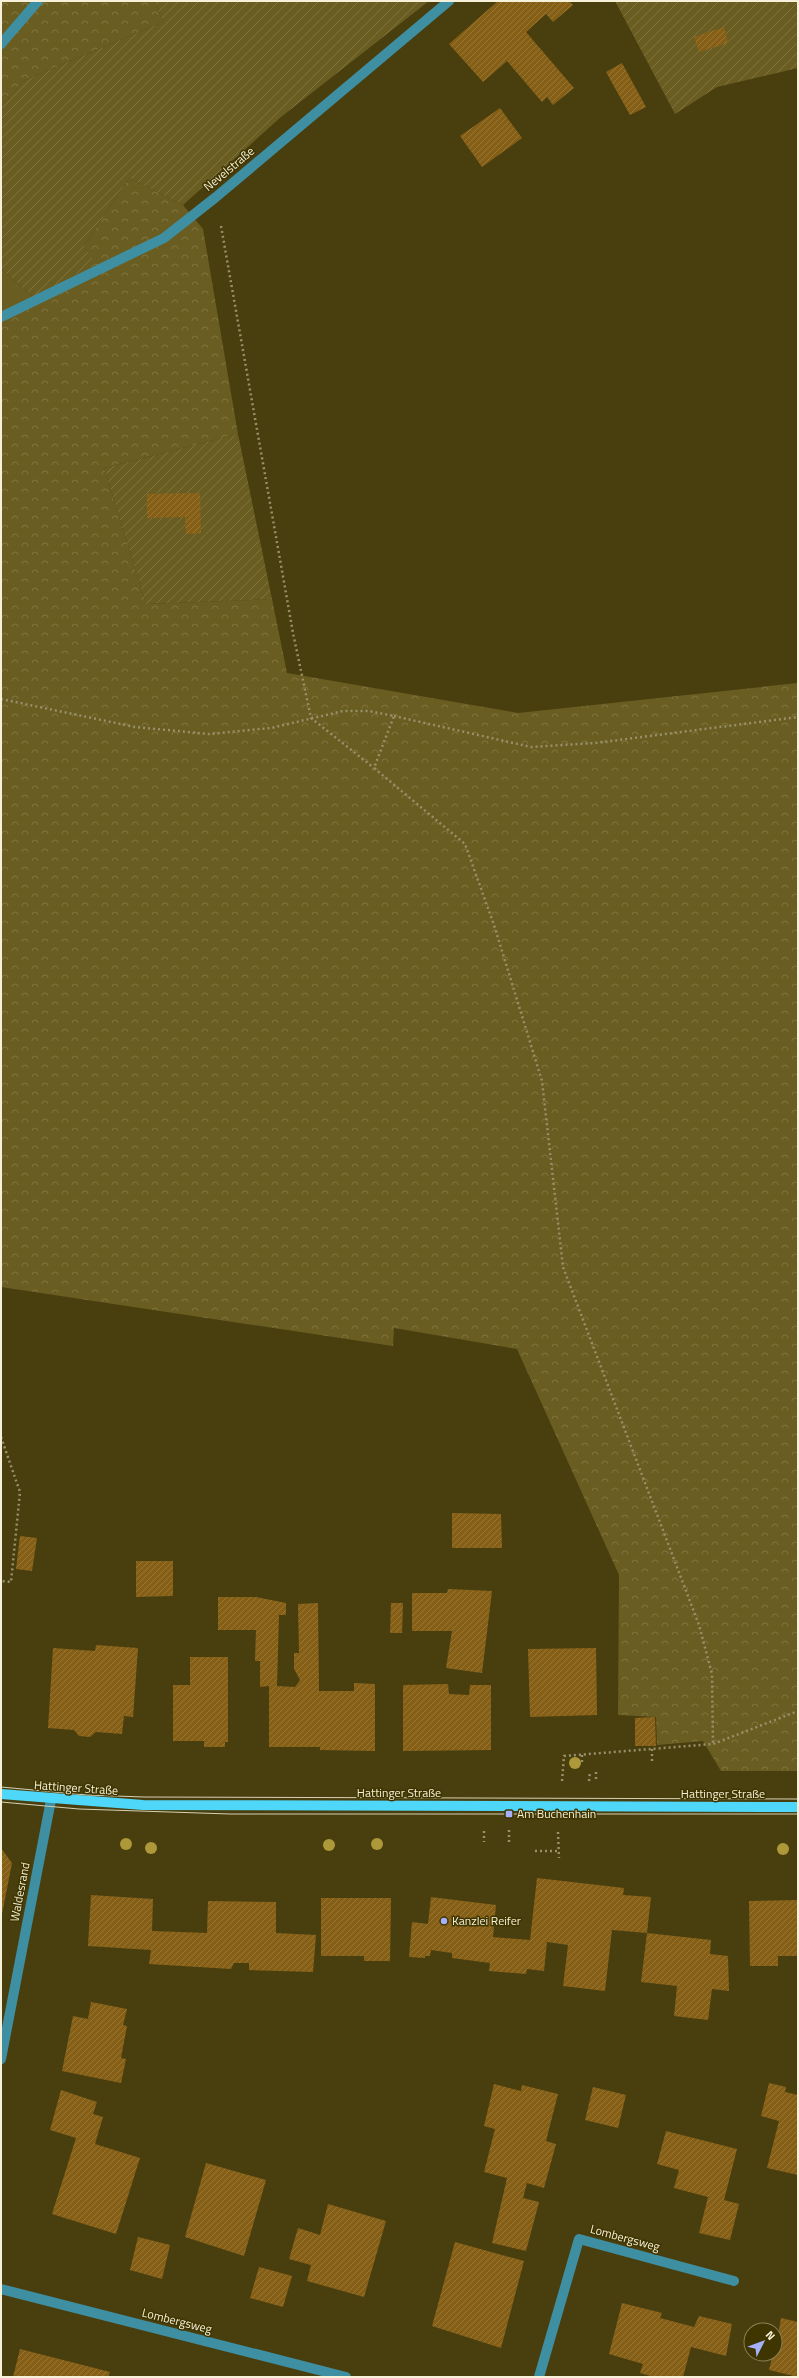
<svg xmlns="http://www.w3.org/2000/svg" width="799" height="2378" font-family="'Titillium Web',sans-serif">
<style>
.grass{fill:#6a5d21}
.forest{fill:url(#forest-crowns)}
.garden{fill:url(#garden-furrows)}
.building{fill:url(#building-hatch)}
.lines{fill:none;stroke-linecap:round;stroke-linejoin:round}
.path{stroke:#98906a;stroke-width:2.5;stroke-dasharray:2 3;stroke-linecap:butt}
.minor{stroke:#3f8fa3;stroke-width:10}
.major{stroke:#4ed7f9;stroke-width:10}
.tram{stroke:#d7d1b4;stroke-width:1}
.tree{fill:#ad9939}
.poi-dot{fill:#a6b1fc;stroke:#3f3501;stroke-width:1.5}
.labels{text-anchor:middle;stroke-width:3;stroke-linejoin:round;paint-order:stroke}
.street-label{font-size:12px;fill:#f6f1d8;stroke:#3f3501}
.poi-label{font-size:12px;fill:#f6f1d8;stroke:#3f3501;text-anchor:start}
</style>
<defs>
<pattern id="forest-crowns" width="20" height="18" patternUnits="userSpaceOnUse"><rect width="20" height="18" fill="#6a5d21"/><path d="M2 6a3 3 0 1 1 6 0M12 15a3 3 0 1 1 6 0" fill="none" stroke="#807540"/></pattern>
<pattern id="garden-furrows" width="10" height="10" patternUnits="userSpaceOnUse"><rect width="10" height="10" fill="#6a5d21"/><path d="M-1 1l2-2M0 10L10 0M9 11l2-2" fill="none" stroke="#807540"/></pattern>
<pattern id="building-hatch" width="6" height="6" patternUnits="userSpaceOnUse"><rect width="6" height="6" fill="#865f16"/><path d="M-1 1l2-2M0 6l6-6M5 7l2-2" fill="none" stroke="#987637"/></pattern>
</defs>
<rect width="100%" height="100%" fill="#493f0e"/>
<!-- grass -->
<polygon class="grass" points="1,269 33,297 1,313"/>
<!-- forest -->
<g class="forest">
<polygon points="1,1 154,1 163,22 23,81 1,107"/>
<polygon points="129,178 183,205 203,229 238,434 104,468 146,604 272,599 287,673 518,713 798,683 798,1771 721,1771 703,1741 657,1745 656,1717 618,1715 619,1575 517,1349 394,1328 393,1346 1,1287 1,313 95,263 84,246"/>
</g>
<!-- garden -->
<g class="garden">
<polygon points="154,1 429,1 281,117 183,205 129,178 84,246 96,263 33,297 1,269 1,107 23,81 163,22"/>
<polygon points="615,1 798,1 798,68 717,87 675,114"/>
<polygon points="238,434 272,599 146,604 104,468"/>
</g>
<!-- building -->
<g class="building">
<polygon points="498,1 569,1 573,5 553,22 546,14 526,32 574,88 553,105 547,97 542,102 507,61 483,82 449,44"/>
<polygon points="724,27 728,43 699,52 694,37"/>
<polygon points="622,63 646,107 630,115 606,72"/>
<polygon points="500,108 522,138 482,167 460,136"/>
<polygon points="200,493 201,533 186,534 185,517 147,518 147,494"/>
<polygon points="452,1513 501,1514 502,1548 452,1548"/>
<polygon points="20,1536 37,1538 32,1571 16,1569"/>
<polygon points="136,1561 173,1561 173,1596 136,1597"/>
<polygon points="448,1589 492,1591 482,1673 446,1668 452,1631 412,1631 412,1593 447,1593"/>
<polygon points="218,1597 256,1597 286,1603 286,1615 279,1615 277,1686 295,1687 300,1680 294,1669 294,1653 299,1653 298,1604 318,1603 319,1691 354,1691 354,1683 375,1684 375,1751 320,1750 320,1747 269,1747 269,1686 260,1687 260,1661 255,1661 256,1630 218,1630"/>
<polygon points="391,1603 403,1603 402,1633 390,1633"/>
<polygon points="96,1645 138,1648 133,1717 124,1716 122,1734 96,1732 90,1737 79,1736 74,1730 48,1728 53,1648 95,1651"/>
<polygon points="596,1648 597,1715 530,1717 528,1649"/>
<polygon points="190,1657 228,1657 228,1742 225,1742 225,1747 204,1747 204,1741 173,1741 173,1685 190,1685"/>
<polygon points="448,1684 449,1694 469,1695 470,1685 491,1685 491,1750 403,1751 403,1685"/>
<polygon points="655,1717 656,1746 635,1746 635,1718"/>
<polygon points="1,1848 12,1863 2,1914 1,1914"/>
<polygon points="537,1878 624,1888 623,1895 651,1897 647,1933 711,1940 710,1954 728,1956 729,1991 712,1989 708,2020 674,2016 677,1986 641,1982 647,1933 612,1930 605,1991 563,1986 568,1945 547,1942 544,1971 527,1969 526,1974 489,1971 490,1963 452,1958 452,1953 431,1950 430,1956 425,1956 425,1958 409,1957 412,1922 428,1924 431,1897 496,1905 493,1937 530,1940"/>
<polygon points="91,1895 153,1899 152,1931 207,1933 208,1901 276,1902 276,1933 316,1935 313,1972 249,1970 249,1963 234,1963 231,1969 149,1964 151,1950 88,1946"/>
<polygon points="321,1898 391,1898 390,1961 364,1961 364,1956 321,1956"/>
<polygon points="798,1900 798,1956 778,1956 778,1966 750,1966 749,1901"/>
<polygon points="91,2002 127,2009 123,2025 127,2026 121,2058 126,2059 121,2083 62,2071 73,2016 88,2019"/>
<polygon points="769,2083 786,2087 785,2092 798,2095 798,2175 767,2168 779,2121 761,2116"/>
<polygon points="494,2084 521,2091 522,2085 558,2094 546,2141 556,2144 544,2188 527,2183 523,2198 539,2202 526,2251 492,2243 507,2178 484,2172 495,2129 484,2126"/>
<polygon points="593,2087 626,2095 618,2128 585,2120"/>
<polygon points="61,2090 97,2102 93,2114 103,2117 95,2144 140,2158 116,2234 52,2214 76,2138 50,2130"/>
<polygon points="666,2131 737,2149 724,2200 739,2204 730,2240 699,2233 708,2197 674,2188 679,2170 657,2164"/>
<polygon points="206,2163 266,2180 244,2256 185,2237"/>
<polygon points="328,2204 386,2221 364,2297 307,2281 311,2265 289,2259 298,2228 320,2235"/>
<polygon points="138,2237 170,2245 162,2279 130,2270"/>
<polygon points="455,2242 524,2261 501,2348 432,2326"/>
<polygon points="259,2267 292,2276 283,2307 250,2298"/>
<polygon points="622,2303 662,2313 660,2318 694,2327 699,2316 732,2324 726,2356 691,2347 683,2377 654,2377 640,2373 643,2364 609,2354"/>
<polygon points="781,2318 798,2322 798,2377 769,2370 773,2354 775,2354"/>
<polygon points="20,2349 110,2372 108,2377 13,2377"/>
</g>
<g class="lines">
<!-- path -->
<g class="path">
<polyline points="221,226 293,633 311,718 374,768"/>
<polyline points="1,699 135,727 209,734 271,728 343,711 369,711 394,716 374,768 465,844 494,925 542,1081 563,1267 699,1625 712,1674 713,1744"/>
<polyline points="394,716 531,747 595,743 798,717"/>
<polyline points="1,1437 20,1492 11,1582 1,1581"/>
<polyline points="652,1749 652,1763"/>
<polyline points="582,1755 582,1764"/>
<polyline points="596,1772 596,1781"/>
<polyline points="562,1781 564,1756 713,1744 798,1711"/>
<polyline points="589,1781 590,1772"/>
<polyline points="484,1831 484,1842"/>
<polyline points="558,1832 559,1858"/>
<polyline points="509,1842 509,1830"/>
<polyline points="535,1851 558,1851"/>
</g>
<!-- minor -->
<g class="minor">
<polyline points="1,44 38,1"/>
<polyline points="1,317 164,238 216,197 449,1"/>
<polyline points="1,2059 51,1800"/>
<polyline points="1,2289 346,2377"/>
<polyline points="539,2377 579,2239 734,2281"/>
</g>
<!-- major -->
<polyline class="major" points="1,1794 143,1805 798,1807"/>
<!-- tram -->
<g class="tram">
<polyline points="1,1787 87,1795 144,1797 798,1799"/>
<polyline points="1,1802 79,1809 230,1814 798,1814"/>
</g>
</g>
<!-- trees -->
<g class="tree">
<circle cx="575" cy="1763" r="6"/>
<circle cx="126" cy="1844" r="6"/>
<circle cx="377" cy="1844" r="6"/>
<circle cx="329" cy="1845" r="6"/>
<circle cx="151" cy="1848" r="6"/>
<circle cx="783" cy="1849" r="6"/>
</g>
<!-- markers -->
<g class="poi-dot">
<rect x="505" y="1810" width="8" height="8" rx="2"/>
<circle cx="444" cy="1921" r="4"/>
</g>
<g class="labels">
<!-- street labels -->
<g class="street-label">
<text transform="translate(229 169) rotate(-40)" y="4">Nevelstraße</text>
<text transform="translate(76 1788) rotate(4)" y="4">Hattinger Straße</text>
<text x="399" y="1797">Hattinger Straße</text>
<text x="723" y="1798">Hattinger Straße</text>
<text transform="translate(20 1892) rotate(-79)" y="4">Waldesrand</text>
<text transform="translate(625 2238) rotate(15)" y="4">Lombergsweg</text>
<text transform="translate(177 2321) rotate(14)" y="4">Lombergsweg</text>
</g>
<!-- poi labels -->
<g class="poi-label">
<text x="517" y="1818">Am Buchenhain</text>
<text x="452" y="1925">Kanzlei Reifer</text>
</g>
</g>
<!-- border -->
<rect width="799" height="2378" fill="none" stroke="#f6f1d8" stroke-width="4"/>
<!-- north arrow -->
<g transform="translate(763 2342) rotate(48)"><circle r="19" fill="#3f3501" stroke="#888057"/>
<path d="M0-3L7 15L0 10L-7 15Z" fill="#a6b1fc"/>
<text y="-6" font-size="11" font-weight="bold" text-anchor="middle" fill="#f6f1d8">N</text>
</g>
</svg>
